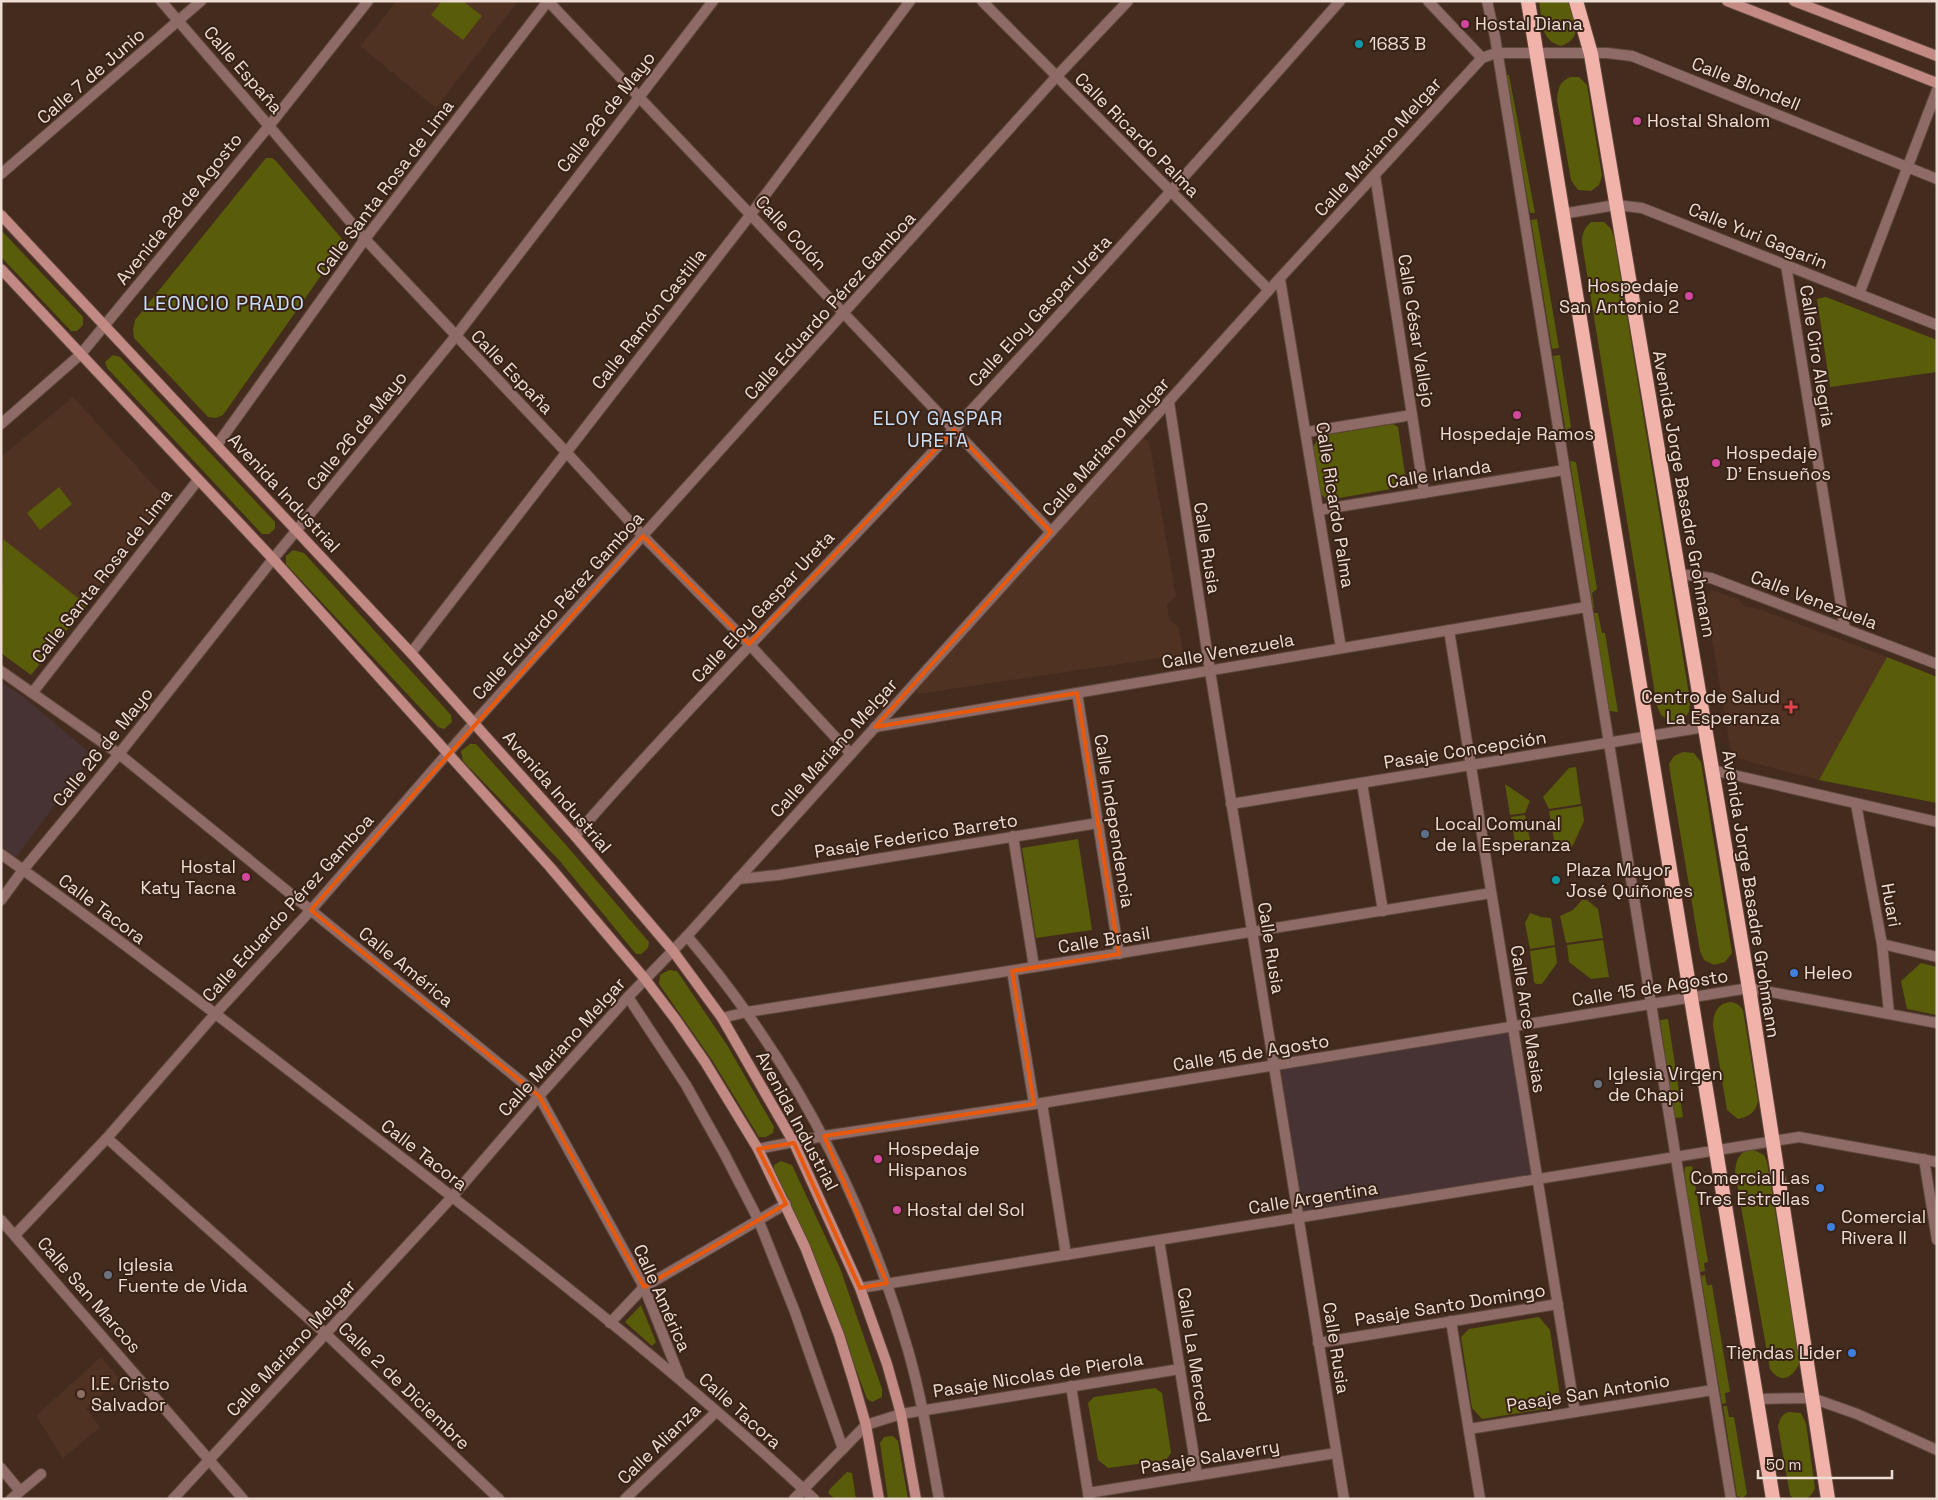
<svg xmlns="http://www.w3.org/2000/svg" width="1938" height="1500" font-family="'Space Grotesk',sans-serif">
<style>
.commercial{fill:#473334}
.built{fill:#503223}
.green{fill:#595c09}
.lines{fill:none;stroke-linecap:round;stroke-linejoin:round}
.minor-casing{stroke:#5e473b;stroke-width:12}
.tertiary-casing{stroke:#5e473b;stroke-width:12}
.secondary-casing{stroke:#5e473b;stroke-width:12}
.trunk-casing{stroke:#5e473b;stroke-width:16}
.minor{stroke:#8e6b66;stroke-width:10}
.tertiary{stroke:#8e6b66;stroke-width:10}
.secondary{stroke:#c28a83;stroke-width:10}
.trunk{stroke:#f1b2aa;stroke-width:14}
.marked{fill:none;stroke:#e8590c;stroke-width:4;stroke-linejoin:round}
.hotel-dot{fill:#d1479c;stroke:#382115;stroke-width:2}
.culture-dot{fill:#0f9aa8;stroke:#382115;stroke-width:2}
.health-dot{fill:#e0444e;stroke:#382115;stroke-width:2}
.service-dot{fill:#5c6f8a;stroke:#382115;stroke-width:2}
.shop-dot{fill:#3f7fe0;stroke:#382115;stroke-width:2}
.worship-dot{fill:#6b7280;stroke:#382115;stroke-width:2}
.education-dot{fill:#8d6e63;stroke:#382115;stroke-width:2}
.labels{text-anchor:middle;stroke-width:4;stroke-linejoin:round;paint-order:stroke}
.poi-label{font-size:18px;fill:#edddd5;stroke:#382115;text-anchor:start}
.street-label{font-size:18px;fill:#edddd5;stroke:#382115}
.neighbourhood-label{font-size:19px;letter-spacing:1px;fill:#cbe0f8;stroke:#382115}
.quarter-label{font-size:20px;letter-spacing:1px;fill:#cbe0f8;stroke:#382115}
</style>
<rect width="100%" height="100%" fill="#432b1e"/>
<!-- commercial -->
<g class="commercial">
<polygon points="1,682 25,698 92,755 16,857 1,846"/>
<polygon points="1513,1027 1537,1178 1298,1217 1273,1066"/>
</g>
<!-- built -->
<g class="built">
<polygon points="397,1 518,1 436,108 360,46"/>
<polygon points="73,397 168,501 87,605 1,538 1,457"/>
<polygon points="1139,437 1149,441 1176,596 1167,605 1169,619 1179,628 1183,652 1180,655 918,694 914,685"/>
<polygon points="1712,590 1740,600 1744,606 1759,609 1887,657 1819,780 1732,757 1705,598"/>
<polygon points="101,1357 120,1379 86,1408 100,1427 63,1458 36,1416"/>
</g>
<!-- green -->
<g class="green">
<polygon points="442,1 463,1 482,16 463,40 431,15"/>
<path d="M1539,1H1571C1575,19 1584,38 1561,46C1540,41 1542,19 1539,1Z"/>
<polygon points="1505,75 1509,75 1535,213 1530,213"/>
<path d="M1570,77H1579L1587,85L1602,176L1599,185L1591,191L1578,190L1571,180L1557,100C1558,89 1559,82 1570,77Z"/>
<polygon points="266,158 272,158 276,161 342,239 344,243 223,415 216,418 208,417 134,338 133,330 135,320"/>
<polygon points="1537,219 1559,348 1552,349 1531,220"/>
<path d="M1591,222H1604L1611,229L1614,237L1690,700L1689,712L1683,720L1671,722L1661,715L1657,706L1582,243C1582,233 1584,229 1591,222Z"/>
<polygon points="1,230 83,317 83,325 77,331 71,331 1,257"/>
<polygon points="1826,297 1937,340 1937,372 1830,387 1817,299"/>
<polygon points="113,355 120,357 275,522 275,529 269,534 262,534 107,368 105,362"/>
<polygon points="1560,355 1571,427 1568,429 1566,433 1553,356"/>
<polygon points="1393,424 1398,427 1406,481 1403,487 1327,500 1321,494 1313,447 1320,436"/>
<polygon points="1570,461 1576,462 1597,589 1592,593 1594,608 1593,608"/>
<polygon points="59,487 72,504 40,530 27,513"/>
<polygon points="3,539 87,605 31,675 1,653"/>
<polygon points="293,550 304,553 451,715 452,722 444,729 438,727 286,564 286,556"/>
<polygon points="1593,613 1598,613 1602,633 1605,633 1618,712 1609,711"/>
<polygon points="1887,657 1937,677 1937,803 1819,780"/>
<polygon points="470,744 476,744 566,845 649,942 648,948 641,954 636,954 559,860 463,761 461,751"/>
<polygon points="1683,752 1694,753 1701,762 1732,953 1725,962 1714,965 1704,960 1700,951 1671,778 1669,764 1674,756"/>
<polygon points="1576,767 1581,804 1549,809 1543,797 1569,768"/>
<polygon points="1505,784 1530,801 1525,813 1510,815"/>
<polygon points="1582,806 1584,821 1573,845 1571,847 1554,840 1549,811"/>
<polygon points="1525,815 1531,845 1524,850 1515,844 1511,817"/>
<polygon points="1078,839 1092,930 1036,938 1022,848"/>
<polygon points="1582,900 1587,900 1598,909 1603,938 1566,943 1560,916 1573,910"/>
<polygon points="1530,913 1541,917 1551,918 1555,945 1530,949 1525,923"/>
<polygon points="1603,940 1609,977 1591,979 1569,962 1567,945"/>
<polygon points="1555,947 1557,963 1542,984 1536,984 1534,982 1530,951"/>
<polygon points="1921,963 1937,967 1937,1015 1907,1009 1901,981"/>
<polygon points="669,970 677,971 727,1045 774,1127 773,1133 766,1137 759,1137 712,1060 659,984 660,975"/>
<path d="M1732,1002L1739,1005L1743,1010L1758,1101C1756,1112 1749,1117 1738,1119L1727,1110L1713,1026C1713,1013 1718,1002 1732,1002Z"/>
<polygon points="1668,1019 1683,1117 1676,1118 1674,1115 1660,1020"/>
<path d="M1752,1149L1764,1155L1767,1162L1800,1362C1793,1378 1781,1385 1770,1369L1735,1173C1736,1160 1738,1152 1752,1149Z"/>
<polygon points="781,1161 792,1165 840,1268 882,1389 882,1397 872,1402 867,1399 821,1275 774,1171 774,1165"/>
<polygon points="1692,1166 1708,1262 1704,1263 1705,1271 1700,1272 1684,1176 1685,1167"/>
<polygon points="1705,1275 1707,1285 1712,1285 1730,1392 1725,1393 1726,1403 1722,1404 1701,1276"/>
<polygon points="641,1305 656,1342 652,1346 625,1322"/>
<polygon points="1539,1317 1550,1330 1560,1396 1550,1408 1482,1419 1472,1408 1461,1337 1469,1329"/>
<polygon points="1155,1388 1162,1393 1171,1453 1166,1460 1108,1468 1098,1460 1088,1403 1094,1397"/>
<polygon points="1723,1406 1727,1406 1729,1417 1734,1417 1747,1494 1743,1498 1737,1496"/>
<path d="M1788,1412L1801,1413L1806,1423L1815,1488C1811,1499 1805,1499 1794,1499L1790,1495L1778,1426C1780,1419 1781,1415 1788,1412Z"/>
<polygon points="893,1436 898,1441 908,1499 888,1499 880,1443 884,1437"/>
<polygon points="847,1472 852,1473 856,1499 835,1499 828,1493 830,1489"/>
</g>
<g class="lines">
<!-- minor casing -->
<g class="minor-casing">
<g id="minor">
<polyline points="161,1 269,126 365,239 567,453 643,536 749,644 851,754"/>
<polyline points="548,1 1051,532"/>
<polyline points="982,1 1269,290"/>
<polyline points="1428,1 1482,58"/>
<polyline points="1487,1 1495,37 1731,1499"/>
<polyline points="1,174 201,1"/>
<polyline points="1375,175 1424,493"/>
<polyline points="1562,214 1616,205 1642,208 1937,325"/>
<polyline points="1786,265 1845,629"/>
<polyline points="1280,279 1341,648"/>
<polyline points="1859,294 1937,90"/>
<polyline points="1169,402 1210,671 1344,1499"/>
<polyline points="1307,432 1412,415"/>
<polyline points="217,445 365,239 548,1"/>
<polyline points="1319,510 1564,470"/>
<polyline points="1679,574 1711,578 1937,664"/>
<polyline points="1449,630 1575,1412"/>
<polyline points="411,653 751,214 910,1"/>
<polyline points="1,671 119,754 539,1096 644,1287 680,1378"/>
<polyline points="33,692 198,480"/>
<polyline points="1077,693 1119,954"/>
<polyline points="875,727 1586,607"/>
<polyline points="1712,770 1937,822"/>
<polyline points="1362,783 1383,911"/>
<polyline points="1231,804 1705,727"/>
<polyline points="1856,804 1882,944 1889,1013"/>
<path d="M575,836C697,696 829,565 955,428C1085,288 1213,145 1340,1"/>
<polyline points="1013,836 1034,967"/>
<path d="M1,854C134,949 262,1050 392,1150C536,1262 681,1374 814,1499"/>
<polyline points="738,879 778,875 1098,823"/>
<polyline points="1,900 23,870 119,754 273,559 455,337 713,1"/>
<path d="M687,936C790,1057 864,1197 908,1350C922,1399 930,1449 939,1499"/>
<polyline points="1882,944 1937,957"/>
<polyline points="1012,971 1034,1104"/>
<polyline points="628,997 686,1085 725,1155 758,1219 795,1312 843,1449"/>
<polyline points="722,1018 747,1012 1034,967 1491,893"/>
<polyline points="1042,1103 1066,1255"/>
<polyline points="107,1138 326,1334 499,1499"/>
<polyline points="758,1149 824,1136 1042,1103 1749,988 1937,1023"/>
<polyline points="1924,1159 1937,1240"/>
<polyline points="1,1220 243,1499"/>
<polyline points="15,1235 107,1138 215,1014 311,910 474,723 1056,77 1128,1"/>
<polyline points="1159,1240 1197,1475"/>
<polyline points="860,1288 1799,1137 1937,1162"/>
<polyline points="1451,1321 1480,1499"/>
<polyline points="610,1323 644,1287 786,1204"/>
<polyline points="1318,1343 1558,1304"/>
<polyline points="1071,1386 1089,1499"/>
<polyline points="1757,1399 1812,1398 1857,1414 1937,1450"/>
<polyline points="1469,1429 1713,1390"/>
<polyline points="1,1468 20,1491"/>
<polyline points="1088,1493 1336,1453"/>
<polyline points="11,1499 41,1474"/>
<polyline points="173,1499 452,1197 539,1096 628,997 687,936 1269,290 1482,58 1496,53 1607,53 1632,56 1937,179"/>
<polyline points="625,1499 716,1412"/>
<polyline points="794,1499 866,1425 901,1414 1180,1369"/>
</g>
</g>
<!-- tertiary casing -->
<g class="tertiary-casing">
<polyline id="tertiary" points="1,424 81,354 269,126 368,1"/>
</g>
<!-- secondary casing -->
<g class="secondary-casing">
<g id="secondary">
<polyline points="1727,1 1937,83"/>
<polyline points="1794,1 1937,56"/>
<polyline points="1,215 411,653 575,836 673,951 722,1018 794,1143 860,1288 887,1364 901,1414 916,1499"/>
<polyline points="1,269 273,559 550,867 645,979 676,1020 705,1062 758,1149 805,1247 839,1335 853,1380 866,1425 879,1499"/>
</g>
</g>
<!-- trunk casing -->
<g class="trunk-casing">
<g id="trunk">
<polyline points="1528,1 1773,1499"/>
<polyline points="1576,1 1591,54 1749,988 1828,1499"/>
</g>
</g>
<!-- minor -->
<use href="#minor" class="minor"/>
<!-- tertiary -->
<use href="#tertiary" class="tertiary"/>
<!-- secondary -->
<use href="#secondary" class="secondary"/>
<!-- trunk -->
<use href="#trunk" class="trunk"/>
</g>
<!-- marked area -->
<path class="marked" d="M954,430L1051,532L875,727L1077,693L1119,954L1012,971L1034,1104L824,1136L887,1283L860,1288L794,1143L758,1149L786,1204L644,1287L539,1096L311,910L643,536L749,644Z"/>
<!-- markers -->
<g class="hotel-dot">
<circle cx="1465" cy="24" r="5"/>
<circle cx="1637" cy="121" r="5"/>
<circle cx="1689" cy="296" r="5"/>
<circle cx="1517" cy="415" r="5"/>
<circle cx="1716" cy="463" r="5"/>
<circle cx="246" cy="877" r="5"/>
<circle cx="878" cy="1159" r="5"/>
<circle cx="897" cy="1210" r="5"/>
</g>
<g class="culture-dot">
<circle cx="1359" cy="44" r="5"/>
<circle cx="1556" cy="880" r="5"/>
</g>
<path class="health-dot" d="M1788.5 699.5h5v5h5v5h-5v5h-5v-5h-5v-5h5z"/>
<circle class="service-dot" cx="1425" cy="834" r="5"/>
<g class="shop-dot">
<circle cx="1794" cy="973" r="5"/>
<circle cx="1820" cy="1188" r="5"/>
<circle cx="1831" cy="1227" r="5"/>
<circle cx="1852" cy="1353" r="5"/>
</g>
<g class="worship-dot">
<circle cx="1598" cy="1084" r="5"/>
<circle cx="108" cy="1275" r="5"/>
</g>
<circle class="education-dot" cx="81" cy="1394" r="5"/>
<g class="labels">
<!-- poi labels -->
<g class="poi-label">
<text x="1475" y="30">Hostal Diana</text>
<text x="1369" y="50">1683 B</text>
<text x="1647" y="127">Hostal Shalom</text>
<text x="1679" y="292" text-anchor="end">Hospedaje<tspan x="1679" dy="21">San Antonio 2</tspan></text>
<text x="1517" y="440" text-anchor="middle">Hospedaje Ramos</text>
<text x="1726" y="459">Hospedaje<tspan x="1726" dy="21">D' Ensueños</tspan></text>
<text x="1780" y="703" text-anchor="end">Centro de Salud<tspan x="1780" dy="21">La Esperanza</tspan></text>
<text x="1435" y="830">Local Comunal<tspan x="1435" dy="21">de la Esperanza</tspan></text>
<text x="236" y="873" text-anchor="end">Hostal<tspan x="236" dy="21">Katy Tacna</tspan></text>
<text x="1566" y="876">Plaza Mayor<tspan x="1566" dy="21">José Quiñones</tspan></text>
<text x="1804" y="979">Heleo</text>
<text x="1608" y="1080">Iglesia Virgen<tspan x="1608" dy="21">de Chapi</tspan></text>
<text x="888" y="1155">Hospedaje<tspan x="888" dy="21">Hispanos</tspan></text>
<text x="1810" y="1184" text-anchor="end">Comercial Las<tspan x="1810" dy="21">Tres Estrellas</tspan></text>
<text x="907" y="1216">Hostal del Sol</text>
<text x="1841" y="1223">Comercial<tspan x="1841" dy="21">Rivera II</tspan></text>
<text x="118" y="1271">Iglesia<tspan x="118" dy="21">Fuente de Vida</tspan></text>
<text x="1842" y="1359" text-anchor="end">Tiendas Lider</text>
<text x="91" y="1390">I.E. Cristo<tspan x="91" dy="21">Salvador</tspan></text>
</g>
<!-- street labels -->
<g class="street-label">
<text transform="translate(243 70) rotate(49)" y="6">Calle España</text>
<text transform="translate(91 76) rotate(-41)" y="6">Calle 7 de Junio</text>
<text transform="translate(1746 84) rotate(22)" y="6">Calle Blondell</text>
<text transform="translate(606 112) rotate(-52)" y="6">Calle 26 de Mayo</text>
<text transform="translate(1137 135) rotate(45)" y="6">Calle Ricardo Palma</text>
<text transform="translate(1378 147) rotate(-48)" y="6">Calle Mariano Melgar</text>
<text transform="translate(385 188) rotate(-53)" y="6">Calle Santa Rosa de Lima</text>
<text transform="translate(179 209) rotate(-51)" y="6">Avenida 28 de Agosto</text>
<text transform="translate(791 233) rotate(47)" y="6">Calle Colón</text>
<text transform="translate(1758 236) rotate(22)" y="6">Calle Yuri Gagarin</text>
<text transform="translate(830 306) rotate(-48)" y="6">Calle Eduardo Pérez Gamboa</text>
<text transform="translate(1040 311) rotate(-47)" y="6">Calle Eloy Gaspar Ureta</text>
<text transform="translate(649 319) rotate(-52)" y="6">Calle Ramón Castilla</text>
<text transform="translate(1416 331) rotate(81)" y="6">Calle César Vallejo</text>
<text transform="translate(1817 356) rotate(81)" y="6">Calle Ciro Alegria</text>
<text transform="translate(512 372) rotate(46)" y="6">Calle España</text>
<text transform="translate(357 431) rotate(-51)" y="6">Calle 26 de Mayo</text>
<text transform="translate(1106 447) rotate(-48)" y="6">Calle Mariano Melgar</text>
<text transform="translate(1439 474) rotate(-9)" y="6">Calle Irlanda</text>
<text transform="translate(284 493) rotate(47)" y="6">Avenida Industrial</text>
<text transform="translate(1684 494) rotate(80)" y="6">Avenida Jorge Basadre Grohmann</text>
<text transform="translate(1335 505) rotate(81)" y="6">Calle Ricardo Palma</text>
<text transform="translate(1207 548) rotate(81)" y="6">Calle Rusia</text>
<text transform="translate(102 576) rotate(-52)" y="6">Calle Santa Rosa de Lima</text>
<text transform="translate(1814 600) rotate(21)" y="6">Calle Venezuela</text>
<text transform="translate(558 606) rotate(-48)" y="6">Calle Eduardo Pérez Gamboa</text>
<text transform="translate(763 607) rotate(-47)" y="6">Calle Eloy Gaspar Ureta</text>
<text transform="translate(1228 651) rotate(-10)" y="6">Calle Venezuela</text>
<text transform="translate(103 747) rotate(-51)" y="6">Calle 26 de Mayo</text>
<text transform="translate(834 748) rotate(-48)" y="6">Calle Mariano Melgar</text>
<text transform="translate(1465 750) rotate(-9)" y="6">Pasaje Concepción</text>
<text transform="translate(557 792) rotate(49)" y="6">Avenida Industrial</text>
<text transform="translate(1114 821) rotate(81)" y="6">Calle Independencia</text>
<text transform="translate(916 836) rotate(-9)" y="6">Pasaje Federico Barreto</text>
<text transform="translate(1751 894) rotate(81)" y="6">Avenida Jorge Basadre Grohmann</text>
<text transform="translate(1891 905) rotate(80)" y="6">Huari</text>
<text transform="translate(288 908) rotate(-48)" y="6">Calle Eduardo Pérez Gamboa</text>
<text transform="translate(102 909) rotate(37)" y="6">Calle Tacora</text>
<text transform="translate(1104 940) rotate(-9)" y="6">Calle Brasil</text>
<text transform="translate(1271 948) rotate(81)" y="6">Calle Rusia</text>
<text transform="translate(406 967) rotate(39)" y="6">Calle América</text>
<text transform="translate(1650 988) rotate(-9)" y="6">Calle 15 de Agosto</text>
<text transform="translate(1528 1019) rotate(81)" y="6">Calle Arce Masias</text>
<text transform="translate(562 1047) rotate(-48)" y="6">Calle Mariano Melgar</text>
<text transform="translate(1251 1053) rotate(-9)" y="6">Calle 15 de Agosto</text>
<text transform="translate(797 1121) rotate(62)" y="6">Avenida Industrial</text>
<text transform="translate(424 1155) rotate(38)" y="6">Calle Tacora</text>
<text transform="translate(1313 1198) rotate(-9)" y="6">Calle Argentina</text>
<text transform="translate(89 1295) rotate(49)" y="6">Calle San Marcos</text>
<text transform="translate(662 1298) rotate(66)" y="6">Calle América</text>
<text transform="translate(1450 1305) rotate(-9)" y="6">Pasaje Santo Domingo</text>
<text transform="translate(291 1348) rotate(-47)" y="6">Calle Mariano Melgar</text>
<text transform="translate(1336 1348) rotate(81)" y="6">Calle Rusia</text>
<text transform="translate(1194 1355) rotate(81)" y="6">Calle La Merced</text>
<text transform="translate(1038 1375) rotate(-9)" y="6">Pasaje Nicolas de Pierola</text>
<text transform="translate(404 1386) rotate(44)" y="6">Calle 2 de Diciembre</text>
<text transform="translate(1588 1393) rotate(-9)" y="6">Pasaje San Antonio</text>
<text transform="translate(740 1411) rotate(42)" y="6">Calle Tacora</text>
<text transform="translate(659 1444) rotate(-44)" y="6">Calle Alianza</text>
<text transform="translate(1210 1457) rotate(-9)" y="6">Pasaje Salaverry</text>
</g>
<!-- neighbourhood labels -->
<g class="neighbourhood-label">
<text x="938" y="425">ELOY GASPAR<tspan x="938" dy="22">URETA</tspan></text>
</g>
<!-- quarter labels -->
<g class="quarter-label">
<text x="224" y="310">LEONCIO PRADO</text>
</g>
</g>
<!-- border -->
<rect width="1938" height="1500" fill="none" stroke="#edddd5" stroke-width="5"/>
<!-- scale -->
<path d="M1758 1470v8h134v-8" fill="none" stroke="#edddd5" stroke-width="2.5"/>
<text x="1766" y="1470" font-size="15" fill="#edddd5" stroke="#382115" stroke-width="4" paint-order="stroke">50 m</text>
</svg>
